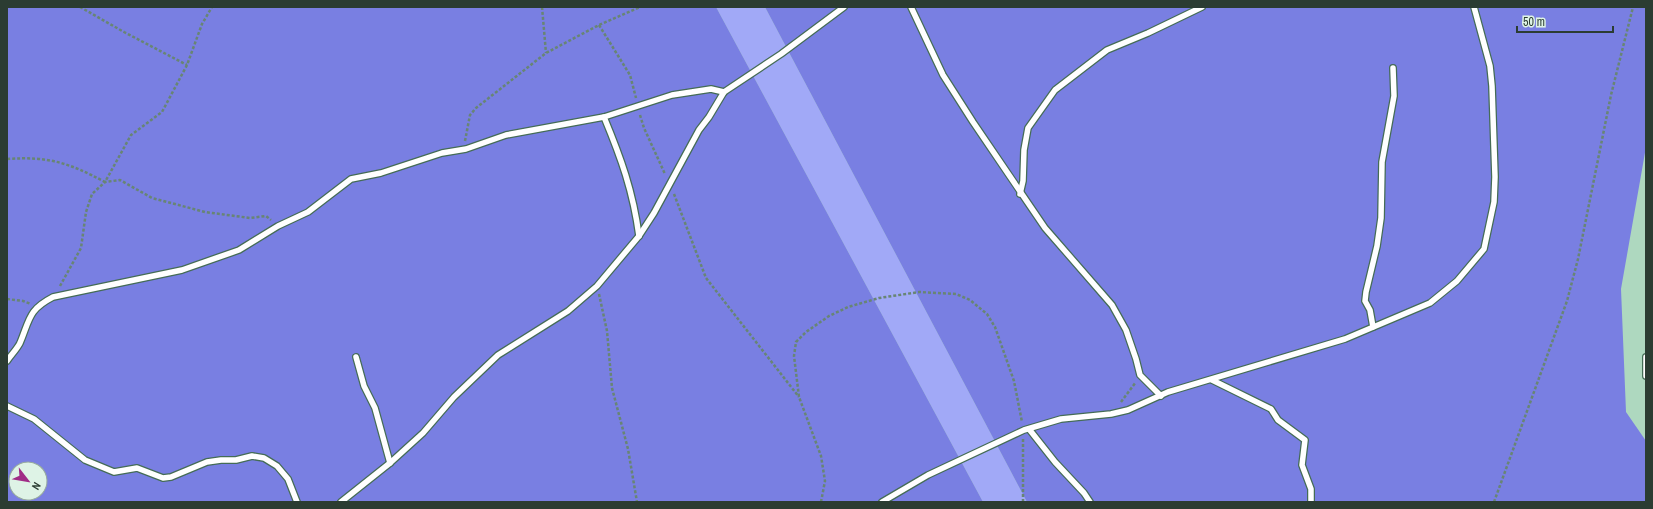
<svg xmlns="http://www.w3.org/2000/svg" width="1653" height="509" font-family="'Archivo Narrow',sans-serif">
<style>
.green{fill:#a1a9f7}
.forest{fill:#797fe2;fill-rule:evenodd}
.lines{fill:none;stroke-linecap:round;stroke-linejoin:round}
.service-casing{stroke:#456c56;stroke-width:8}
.path{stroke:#688574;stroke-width:2.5;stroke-dasharray:3 2;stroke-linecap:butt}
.service{stroke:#fff;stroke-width:5.5}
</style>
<rect width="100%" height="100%" fill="#aed8bf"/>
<!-- green -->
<polygon class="green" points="716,7 765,7 1027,502 983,502"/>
<!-- forest -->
<g class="forest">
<path d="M7,7H716L983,502H7ZM16,469H40V493H16Z"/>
<polygon points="765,7 1646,7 1646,147 1621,289 1626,412 1646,441 1646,502 1027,502"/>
</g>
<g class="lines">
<!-- service casing -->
<g class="service-casing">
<g id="service">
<polyline points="911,7 943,75 973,122 1045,228 1112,305 1126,330 1136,359 1140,375 1161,396"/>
<path d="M604,117C621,158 633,191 639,236"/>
<polyline points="1020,194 1023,181 1024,150 1028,128 1055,90 1107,50 1148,33 1202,7"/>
<polyline points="1373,327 1370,310 1365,301 1366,292 1377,246 1381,218 1382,162 1394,96 1393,68"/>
<polyline points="356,357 364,386 375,408 390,463"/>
<polyline points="1646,357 1646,376"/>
<path d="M7,361C11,355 17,349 20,343C30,319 28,310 53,297L182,270L239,250L278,226L308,212L351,179L381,173L442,153L466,149L506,135L604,117L672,95L711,89L724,92"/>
<polyline points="1212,380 1271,409 1278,420 1305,440 1302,465 1311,489 1311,502"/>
<polyline points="7,406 34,419 85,460 114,472 137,468 163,478 171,477 207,462 221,460 236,460 252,456 264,458 277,466 288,479 297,502"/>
<polyline points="1029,429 1055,462 1084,493 1090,502"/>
<polyline points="341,502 390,463 423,433 454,397 498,355 568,311 597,286 639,236 654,213 699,130 709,117 724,92 781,54 844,7"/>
<polyline points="882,502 928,475 1024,430 1061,419 1111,414 1128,410 1168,392 1345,339 1430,303 1457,281 1484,249 1494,202 1495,177 1492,86 1490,66 1474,7"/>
</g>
</g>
<!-- path -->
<g class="path">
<polyline points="80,7 124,32 187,65"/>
<polyline points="542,7 546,53"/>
<polyline points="599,25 630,75 636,98"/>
<polyline points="640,115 644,128 665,174"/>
<polyline points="465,141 470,115 476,108 546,53 599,25 640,7"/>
<path d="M7,159C49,156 69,163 105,182L131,135L162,112L187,65L202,24L212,7"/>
<polyline points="674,194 706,278 799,397"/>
<polyline points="60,286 81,248 86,212 92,194 105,182 120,180 152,198 205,212 250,218 266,216 271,220"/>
<polyline points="599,294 607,331 612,388 628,449 637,502"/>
<polyline points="7,299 23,301 31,304"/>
<polyline points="1121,402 1136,382"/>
<polyline points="821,502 825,481 821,456 799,397 794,356 796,342 806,332 829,316 848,307 879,298 919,292 956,294 970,300 987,314 995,327 1014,381 1022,422"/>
<polyline points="1023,502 1023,439"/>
<polyline points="1494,502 1567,301 1578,259 1611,95 1633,7"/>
</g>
<!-- service -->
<use href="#service" class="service"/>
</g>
<!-- border -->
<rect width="1653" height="509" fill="none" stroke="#2b3c32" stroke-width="16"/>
<!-- north arrow -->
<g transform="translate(28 481) rotate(121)"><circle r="19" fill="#def3e6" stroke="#96aa9e"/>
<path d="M0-3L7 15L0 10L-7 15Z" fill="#a02c86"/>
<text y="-6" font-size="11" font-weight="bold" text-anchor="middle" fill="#2b3c32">N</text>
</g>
<!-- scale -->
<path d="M1517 26v6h96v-6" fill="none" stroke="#2b3c32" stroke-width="2"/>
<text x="1523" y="26" font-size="12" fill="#2b3c32" stroke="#def3e6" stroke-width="3" paint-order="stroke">50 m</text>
</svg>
